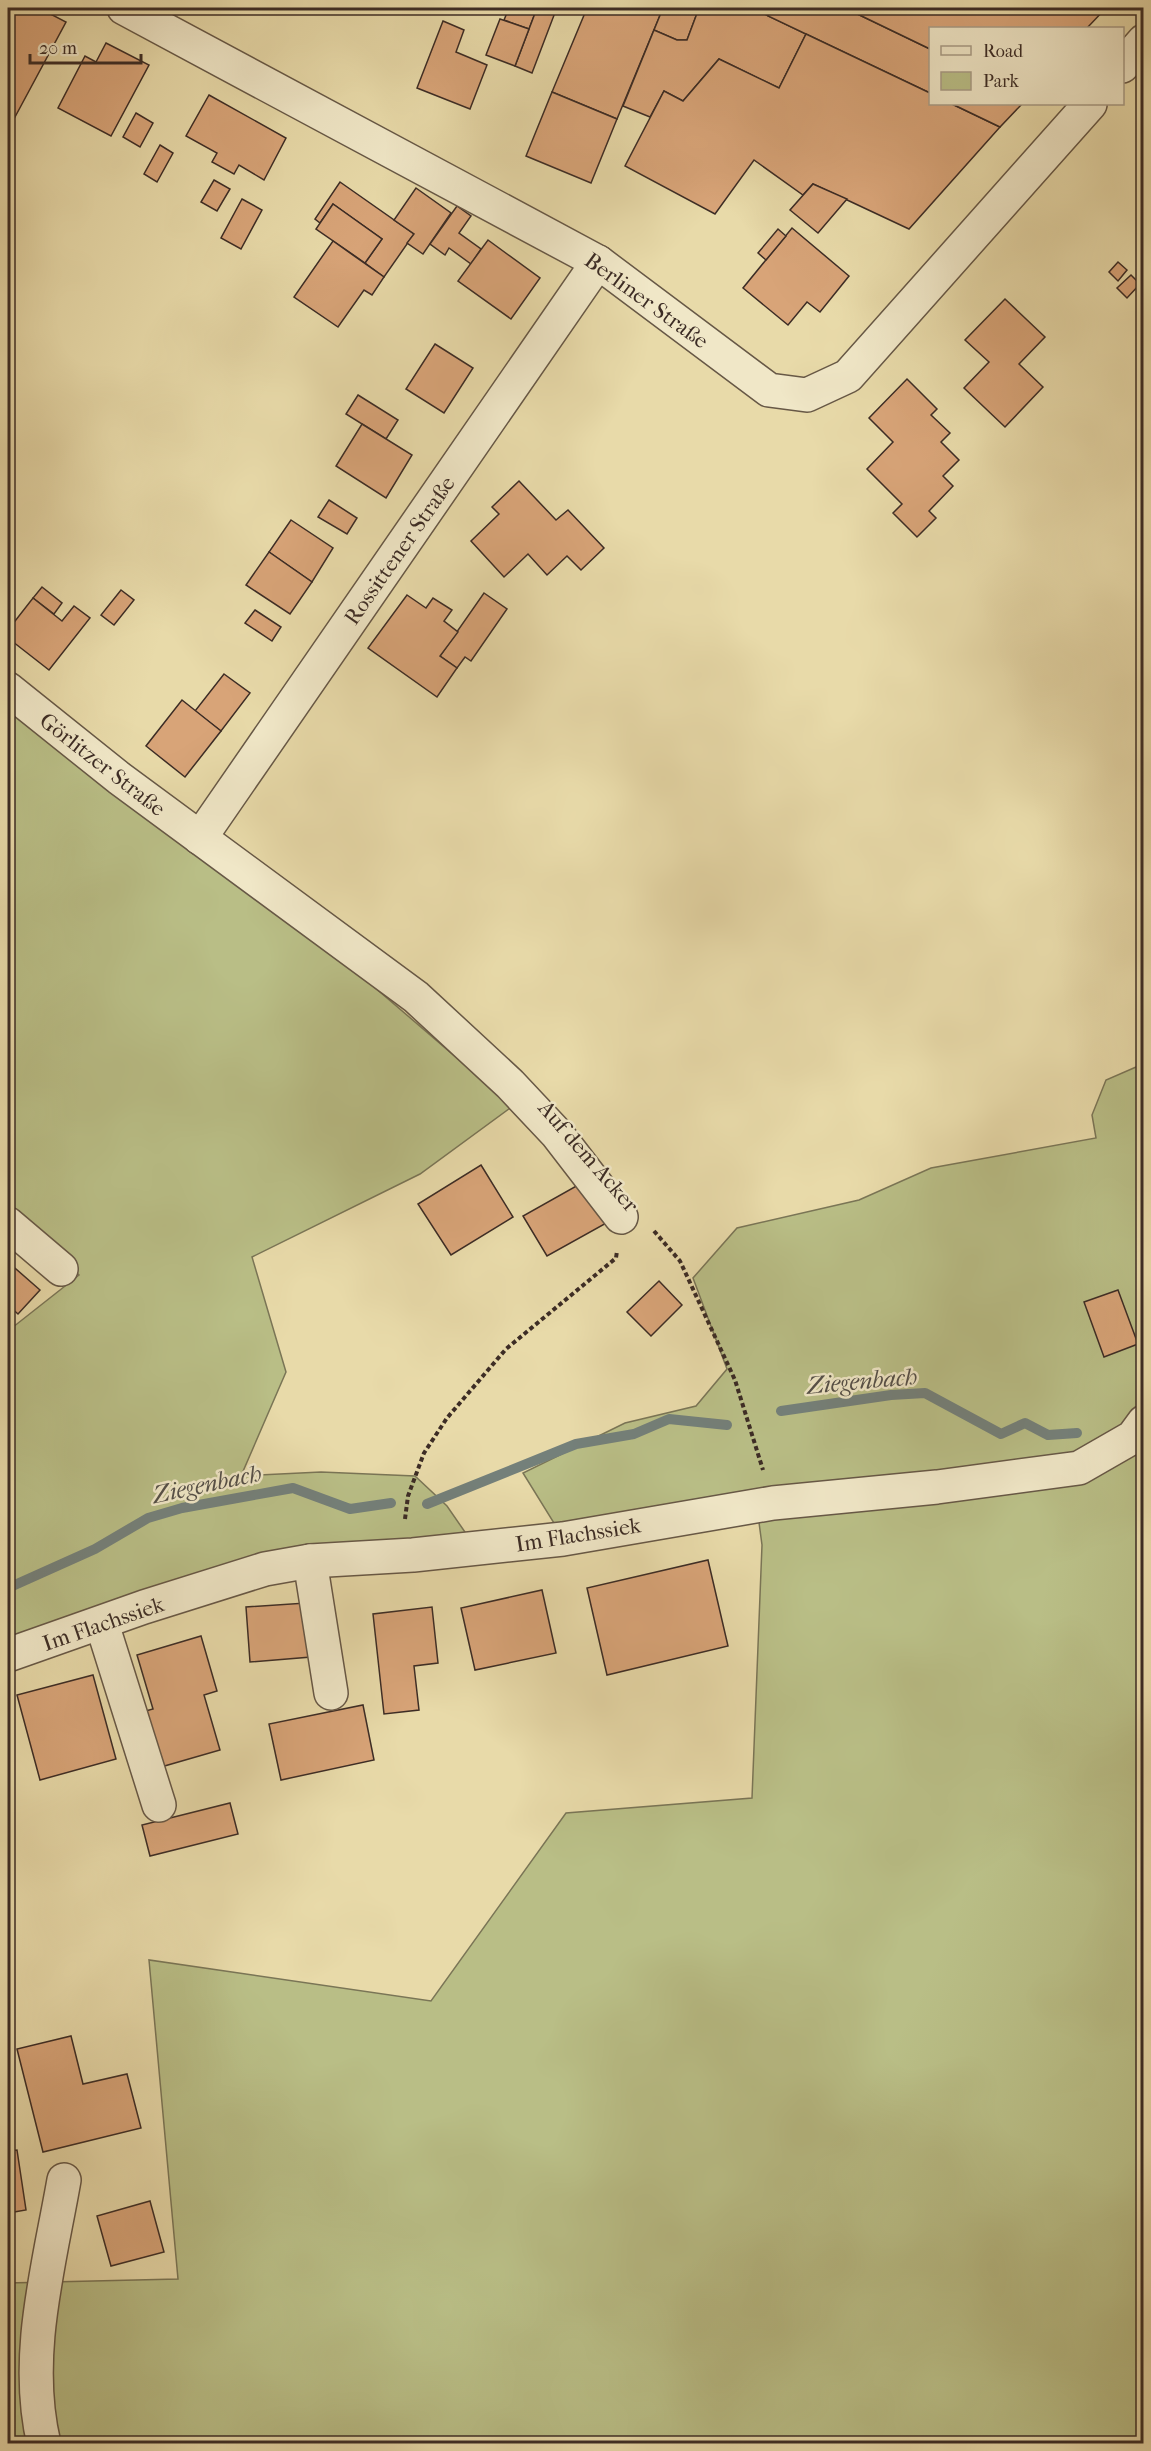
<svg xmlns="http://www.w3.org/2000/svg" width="1151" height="2451" font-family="'IM FELL French Canon',serif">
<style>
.green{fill:#b9be86;stroke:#7a7556;stroke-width:1.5}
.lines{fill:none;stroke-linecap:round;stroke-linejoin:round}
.stream{stroke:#74807a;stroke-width:10}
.building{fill:#d8a478;stroke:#3c2c25;stroke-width:1.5}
.minor-casing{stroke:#675846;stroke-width:36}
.path{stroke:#3c2c25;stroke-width:4;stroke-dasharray:4.5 3;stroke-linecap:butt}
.minor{stroke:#f0e7c7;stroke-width:33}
.labels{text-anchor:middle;stroke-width:5;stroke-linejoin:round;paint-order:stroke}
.street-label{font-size:22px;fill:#3c2c25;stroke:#f0e7c7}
.water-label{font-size:24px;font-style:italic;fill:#544f48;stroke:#f0e7c7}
</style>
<rect width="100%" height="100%" fill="#e8daa9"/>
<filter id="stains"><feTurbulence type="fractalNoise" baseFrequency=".00333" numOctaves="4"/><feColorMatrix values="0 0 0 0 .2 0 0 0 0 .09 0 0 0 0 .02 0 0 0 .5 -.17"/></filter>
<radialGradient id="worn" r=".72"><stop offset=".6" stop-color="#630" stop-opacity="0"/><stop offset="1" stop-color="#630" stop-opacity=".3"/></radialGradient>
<!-- green -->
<g class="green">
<polygon points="8,708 317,938 513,1106 420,1174 252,1257 286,1372 241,1476 321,1472 415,1476 447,1506 476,1548 389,1547 8,1658 8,1331 79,1275 8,1213"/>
<polygon points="1143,1064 1144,1434 1139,1440 1144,1453 1143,2443 8,2443 8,2283 178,2279 149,1960 431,2001 566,1813 752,1798 762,1545 756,1500 562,1536 523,1473 625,1423 696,1406 727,1369 693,1278 737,1228 859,1200 931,1168 1096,1138 1092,1115 1106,1080"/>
</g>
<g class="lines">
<!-- stream -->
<g class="stream">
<polyline points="781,1411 891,1395 925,1393 1001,1434 1025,1423 1048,1435 1077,1433"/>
<polyline points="427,1504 576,1444 634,1434 669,1419 727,1425"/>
<polyline points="8,1588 95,1549 148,1518 182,1508 293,1488 350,1509 391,1503"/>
</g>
</g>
<!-- building -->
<g class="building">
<polygon points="8,8 39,8 66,22 8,130"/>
<polygon points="509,8 537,8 529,29 504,20"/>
<polygon points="537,8 556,10 532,73 515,66"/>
<polygon points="587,8 663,8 617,119 552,92"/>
<polygon points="663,8 699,8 687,40 677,40 654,30"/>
<polygon points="699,8 752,8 806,34 779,88 719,59 683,101 664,91 650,117 623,106 654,30 677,40 687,40"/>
<polygon points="772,8 845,8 930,49 930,93 768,16"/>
<polygon points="845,8 1106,8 1087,28 930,28 930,49"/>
<polygon points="500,19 529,29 515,66 486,55"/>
<polygon points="443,21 464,30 456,52 487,65 470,109 417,88"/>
<polygon points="806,34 930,93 930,104 952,104 1000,127 909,229 813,184 803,195 754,160 715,214 625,166 664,91 683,101 719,59 779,88"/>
<polygon points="106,43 149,65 111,136 58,108 85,56 96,62"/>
<polygon points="552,92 617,119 591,183 526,156"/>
<polygon points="209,95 286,138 264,180 239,165 234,174 212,162 217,153 186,136"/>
<polygon points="952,104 1022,104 1000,127"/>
<polygon points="136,113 153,123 140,147 123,137"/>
<polygon points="160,145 173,153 157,182 144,174"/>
<polygon points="214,180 230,189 217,211 201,202"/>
<polygon points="340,182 414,234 384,277 365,263 382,239 333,204 320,223 315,219"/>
<polygon points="813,184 847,199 818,233 790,210"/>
<polygon points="416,188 451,213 423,254 407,243 414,234 394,220"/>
<polygon points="242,199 262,210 241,249 221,238"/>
<polygon points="333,204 382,239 365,263 316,229"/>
<polygon points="457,206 471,216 459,233 481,249 471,264 449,248 445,255 430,244"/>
<polygon points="792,228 849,276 820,312 807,302 788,325 743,288"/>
<polygon points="778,229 786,236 766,260 758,253"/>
<polygon points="488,240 540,278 511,319 458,281"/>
<polygon points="333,241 384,277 372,295 364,290 338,327 294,297"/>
<polygon points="1118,262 1127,270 1118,281 1109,272"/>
<polygon points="1131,275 1140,284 1127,298 1117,288"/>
<polygon points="1005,299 1045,337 1019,364 1043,387 1005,427 964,388 989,362 965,340"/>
<polygon points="435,344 473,368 444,413 406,389"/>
<polygon points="907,379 937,409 931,415 950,433 941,442 959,460 943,476 953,486 929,511 936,518 917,537 893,513 902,504 867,469 893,442 869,418"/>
<polygon points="358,395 398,420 386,439 346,414"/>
<polygon points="362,424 412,455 386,498 336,466"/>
<polygon points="519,481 556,520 568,510 604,548 581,570 567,556 547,575 528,554 504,577 471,541 499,514 492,507"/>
<polygon points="329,500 357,518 347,534 318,517"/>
<polygon points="291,520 333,548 312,582 269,552"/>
<polygon points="269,552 312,582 290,614 246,585"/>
<polygon points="42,587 62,603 54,614 33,598"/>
<polygon points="121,590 134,600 114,625 101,615"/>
<polygon points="484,593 507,609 471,661 465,657 457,668 440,656"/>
<polygon points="407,595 426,608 433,598 452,610 444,621 458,632 440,656 457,668 437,697 368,648"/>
<polygon points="33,598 62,621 74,606 90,618 49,670 8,638 8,630"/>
<polygon points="255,610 281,627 272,641 245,623"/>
<polygon points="224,674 250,693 221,731 195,711"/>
<polygon points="182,700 221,731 185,777 146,746"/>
<polygon points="481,1165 513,1217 451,1255 418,1204"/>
<polygon points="587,1180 610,1221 547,1256 523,1216"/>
<polygon points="8,1262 40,1290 18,1314 8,1305"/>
<polygon points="659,1281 682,1305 651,1336 627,1312"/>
<polygon points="1118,1290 1138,1344 1104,1357 1084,1302"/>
<polygon points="708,1560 728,1646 607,1675 587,1588"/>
<polygon points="542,1590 556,1653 475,1670 461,1608"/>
<polygon points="306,1603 311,1657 250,1662 246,1607"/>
<polygon points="432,1607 438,1663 414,1666 419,1710 384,1714 373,1614"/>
<polygon points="201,1636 217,1691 204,1695 220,1750 154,1769 138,1713 153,1709 137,1655"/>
<polygon points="93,1675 116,1759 40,1780 17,1695"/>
<polygon points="363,1705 374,1760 281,1780 269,1724"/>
<polygon points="230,1803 238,1834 150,1856 142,1825"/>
<polygon points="71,2036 83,2084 127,2074 141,2128 43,2152 17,2049"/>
<polygon points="17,2150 26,2210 8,2213 8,2151"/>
<polygon points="150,2201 164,2252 111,2266 97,2216"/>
</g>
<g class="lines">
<!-- minor casing -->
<g class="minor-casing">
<g id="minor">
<polyline points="124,8 598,262 769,390 807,395 848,376 1090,104"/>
<polyline points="1122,66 1144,41"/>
<polyline points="8,689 119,778 416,997 510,1084 557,1134 621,1217"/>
<polyline points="200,838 598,262"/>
<polyline points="8,1224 61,1269"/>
<polyline points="310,1561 331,1693"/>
<polyline points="102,1624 159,1805"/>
<polyline points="8,1655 144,1607 265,1569 310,1561 413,1555 563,1539 773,1503 937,1487 1079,1468 1133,1437 1144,1422"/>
<path d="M44,2444C23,2357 49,2266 64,2180"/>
</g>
</g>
<!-- path -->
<g class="path">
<polyline points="654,1231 680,1261 735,1380 763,1470"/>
<polyline points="405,1519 408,1496 424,1453 447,1418 506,1349 616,1258 617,1251"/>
</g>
<!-- minor -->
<use href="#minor" class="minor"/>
</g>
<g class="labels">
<!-- street labels -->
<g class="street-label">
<text transform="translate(647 300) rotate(36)" y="8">Berliner Straße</text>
<text transform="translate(399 550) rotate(-55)" y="8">Rossittener Straße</text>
<text transform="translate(103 764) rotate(38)" y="8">Görlitzer Straße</text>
<text transform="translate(589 1156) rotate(49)" y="8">Auf dem Acker</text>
<text transform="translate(578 1534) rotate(-9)" y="8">Im Flachssiek</text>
<text transform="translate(103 1623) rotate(-19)" y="8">Im Flachssiek</text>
</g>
<!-- water labels -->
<g class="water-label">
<text transform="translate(862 1381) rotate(-5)" y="8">Ziegenbach</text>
<text transform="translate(207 1484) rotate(-12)" y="8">Ziegenbach</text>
</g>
</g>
<!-- margin -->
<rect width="1151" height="2451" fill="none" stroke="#e8daa9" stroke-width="30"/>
<rect x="9" y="9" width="1133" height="2433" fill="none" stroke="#3c2c25" stroke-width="3"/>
<rect x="15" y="15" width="1121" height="2421" fill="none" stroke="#3c2c25" stroke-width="1.5"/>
<!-- legend -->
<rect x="929" y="27" width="195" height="78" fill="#f0e7c7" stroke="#a89c86" stroke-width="1.5"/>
<rect x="941" y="46" width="30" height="9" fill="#f0e7c7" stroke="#a89c86" stroke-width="1.5"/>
<text x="983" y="57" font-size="18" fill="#3c2c25">Road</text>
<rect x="941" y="72" width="30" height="18" fill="#b9be86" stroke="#a89c86" stroke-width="1.5"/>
<text x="983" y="87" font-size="18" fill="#3c2c25">Park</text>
<!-- scale -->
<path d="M30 54v9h111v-9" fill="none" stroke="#3c2c25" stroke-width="3"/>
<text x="39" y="54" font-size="18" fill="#3c2c25" stroke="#f0e7c7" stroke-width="4.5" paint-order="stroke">20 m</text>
<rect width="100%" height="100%" filter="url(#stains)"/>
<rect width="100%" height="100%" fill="url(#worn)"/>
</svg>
